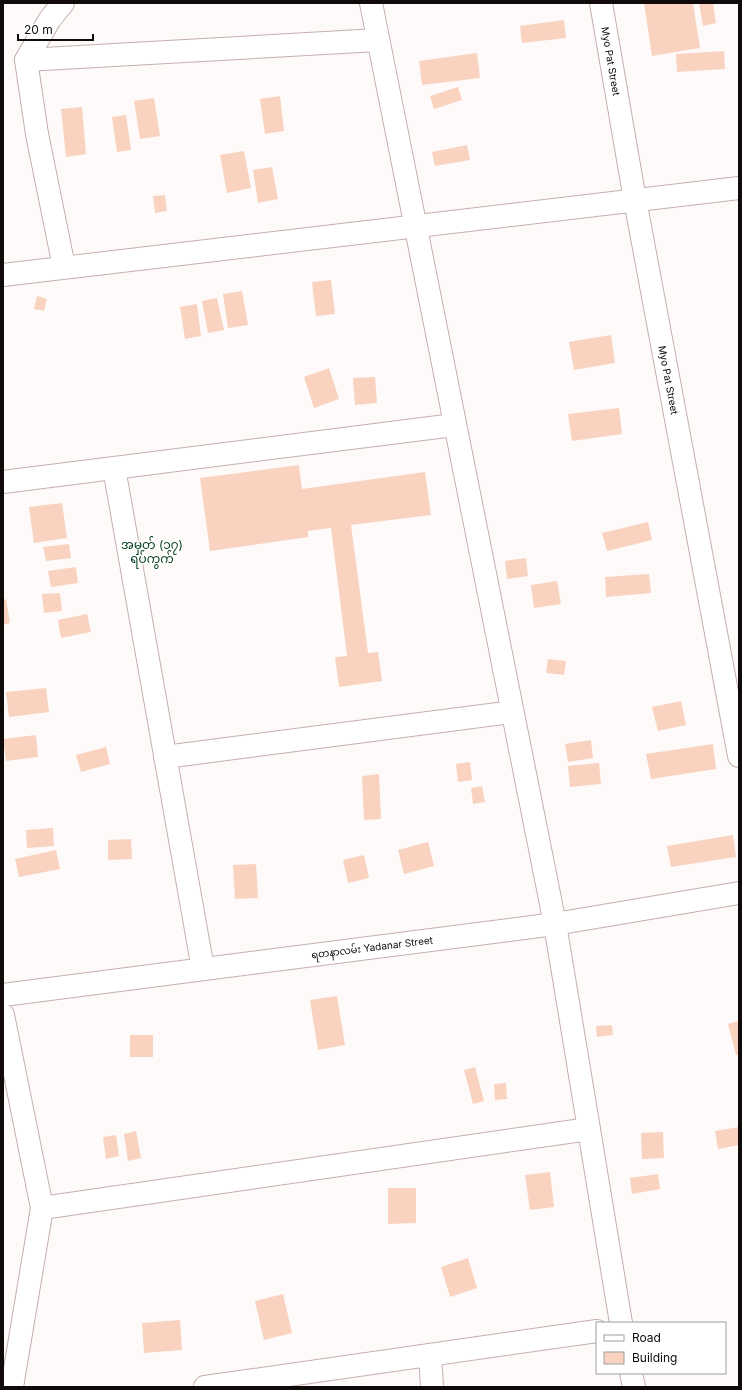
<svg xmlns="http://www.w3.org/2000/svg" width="742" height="1390" font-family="Inter,'Noto Sans Myanmar',sans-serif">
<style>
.building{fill:#f9d3bf}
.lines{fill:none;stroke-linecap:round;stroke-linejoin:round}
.minor-casing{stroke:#c5afae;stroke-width:24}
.minor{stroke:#fff;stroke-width:22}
.labels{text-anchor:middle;stroke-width:3;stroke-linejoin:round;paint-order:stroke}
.street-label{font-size:10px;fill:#110a0a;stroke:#fff}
.quarter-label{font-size:12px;fill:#064020;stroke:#fff}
</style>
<rect width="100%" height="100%" fill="#fefafa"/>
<!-- building -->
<g class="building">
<polygon points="644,3 693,3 700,48 652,56"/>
<polygon points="699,3 713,3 716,23 703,26"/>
<polygon points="564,20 566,38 522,43 520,26"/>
<polygon points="724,51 725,69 677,72 676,54"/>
<polygon points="477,53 480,78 422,85 419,61"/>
<polygon points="458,87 462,100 434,109 430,96"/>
<polygon points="280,96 284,131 265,134 260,99"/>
<polygon points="154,98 160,136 140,139 134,101"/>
<polygon points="82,107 86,154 66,157 61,109"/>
<polygon points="126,115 131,150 117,152 112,117"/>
<polygon points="467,145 470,160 435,166 432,152"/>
<polygon points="244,151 251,188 227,193 220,155"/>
<polygon points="272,167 278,199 258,203 253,170"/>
<polygon points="165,195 167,211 155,213 153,196"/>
<polygon points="331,280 335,314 316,316 312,282"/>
<polygon points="242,291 248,325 228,328 223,294"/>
<polygon points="37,296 47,299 44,311 34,309"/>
<polygon points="217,298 224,330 208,333 202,301"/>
<polygon points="197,304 201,336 185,339 180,307"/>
<polygon points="611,335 615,363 574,370 569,342"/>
<polygon points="329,368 339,399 314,408 304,377"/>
<polygon points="375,377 377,403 355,405 353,378"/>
<polygon points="619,408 622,434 572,441 568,414"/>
<polygon points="299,465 302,489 425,472 431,515 351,525 368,653 378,652 382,681 339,687 335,657 347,656 331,528 308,531 308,537 210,551 200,478"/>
<polygon points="62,503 67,538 34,543 29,507"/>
<polygon points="648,522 652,540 607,551 602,533"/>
<polygon points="69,544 71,558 46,561 43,547"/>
<polygon points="526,558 528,576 507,579 505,561"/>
<polygon points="76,567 78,583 51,587 48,571"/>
<polygon points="649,574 651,593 606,597 605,577"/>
<polygon points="557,581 561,604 534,608 531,585"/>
<polygon points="60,593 62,611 44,613 42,594"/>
<polygon points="6,599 10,623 3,625 3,600"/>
<polygon points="87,614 91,632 61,638 58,620"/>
<polygon points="548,659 566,661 564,675 546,673"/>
<polygon points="46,688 49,712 9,717 6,692"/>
<polygon points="681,701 686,725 658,731 652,707"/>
<polygon points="36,735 38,757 6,761 3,739"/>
<polygon points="591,740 593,758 568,762 565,744"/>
<polygon points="713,744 716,769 651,779 646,754"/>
<polygon points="106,747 110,764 81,772 76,755"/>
<polygon points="470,762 472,780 458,782 456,764"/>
<polygon points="599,763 601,784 570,787 568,766"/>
<polygon points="379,774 381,819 364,820 362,776"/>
<polygon points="482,786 485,802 473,804 471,788"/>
<polygon points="53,828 54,846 27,848 26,830"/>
<polygon points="733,835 736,857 671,867 667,846"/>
<polygon points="131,839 132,859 108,860 108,840"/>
<polygon points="428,842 434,866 404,874 398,850"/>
<polygon points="56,850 60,869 19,877 15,859"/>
<polygon points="364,855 369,878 348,883 343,860"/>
<polygon points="256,864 258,898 235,899 233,865"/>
<polygon points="337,996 345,1045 318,1050 310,1000"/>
<polygon points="739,1021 739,1055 736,1055 728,1024"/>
<polygon points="612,1025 613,1035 597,1037 596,1026"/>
<rect x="130" y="1035" width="23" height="22"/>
<polygon points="475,1067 484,1101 473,1104 464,1070"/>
<polygon points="506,1083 507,1099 495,1100 494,1084"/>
<polygon points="739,1127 739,1145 718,1149 715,1131"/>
<polygon points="136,1131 141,1158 128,1161 124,1134"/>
<polygon points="663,1132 664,1158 642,1159 641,1133"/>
<polygon points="116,1135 119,1156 106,1159 103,1137"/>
<polygon points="550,1172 554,1207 530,1210 525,1175"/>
<polygon points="658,1174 660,1189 632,1194 630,1178"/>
<polygon points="388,1188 416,1188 416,1223 388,1224"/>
<polygon points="468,1258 477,1288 450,1297 441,1267"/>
<polygon points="283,1294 292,1333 264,1340 255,1301"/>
<polygon points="180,1320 182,1350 144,1353 142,1323"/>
</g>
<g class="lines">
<!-- minor casing -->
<g class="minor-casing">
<g id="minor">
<polyline points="63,3 50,19 26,60 37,134 64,267"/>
<polyline points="371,3 555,924 621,1323"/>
<path id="s1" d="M601,3L635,200L739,756"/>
<polyline points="26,60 378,40"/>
<polyline points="3,275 739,188"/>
<polyline points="114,468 203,969"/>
<polyline points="3,482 454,425"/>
<polyline points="165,757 512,712"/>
<polyline points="3,995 555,924 739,893"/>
<polyline points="3,1015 42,1208 12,1387"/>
<polyline points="42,1208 589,1129"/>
<polyline points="430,1355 432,1387"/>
<polyline points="631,1373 634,1387"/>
<polyline points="205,1387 597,1331"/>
</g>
</g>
<!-- minor -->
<use href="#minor" class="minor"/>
</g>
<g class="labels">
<!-- street labels -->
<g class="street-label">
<text dy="4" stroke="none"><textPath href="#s1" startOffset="59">Myo Pat Street</textPath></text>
<text dy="4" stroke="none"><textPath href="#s1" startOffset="383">Myo Pat Street</textPath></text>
<text transform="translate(372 947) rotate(-7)" y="4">ရတနာလမ်း Yadanar Street</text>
</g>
<!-- quarter labels -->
<g class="quarter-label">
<text x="152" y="549">အမှတ် (၁၇)<tspan x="152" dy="14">ရပ်ကွက်</tspan></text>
</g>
</g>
<!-- border -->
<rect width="742" height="1390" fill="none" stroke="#110a0a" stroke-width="8"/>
<!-- legend -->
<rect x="596" y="1322" width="130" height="52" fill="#ffffff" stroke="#a09d9d"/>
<rect x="604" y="1335" width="20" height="6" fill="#ffffff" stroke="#a09d9d"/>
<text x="632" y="1342" font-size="12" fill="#110a0a">Road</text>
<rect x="604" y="1352" width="20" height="12" fill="#f9d3bf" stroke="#a09d9d"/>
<text x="632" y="1362" font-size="12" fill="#110a0a">Building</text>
<!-- scale -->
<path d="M18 34v6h75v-6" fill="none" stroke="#110a0a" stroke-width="2"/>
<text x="24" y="34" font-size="12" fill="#110a0a" stroke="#ffffff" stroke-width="3" paint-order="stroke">20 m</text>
</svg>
